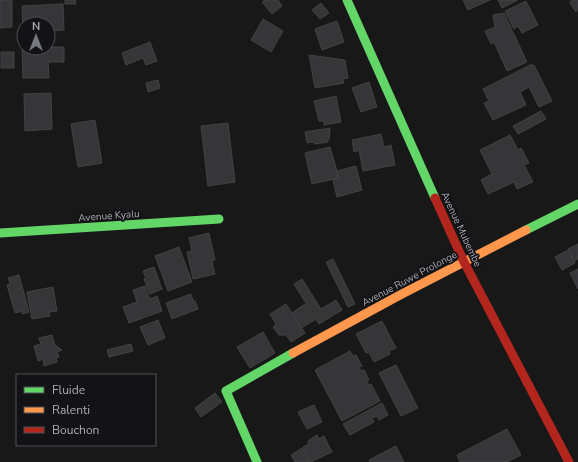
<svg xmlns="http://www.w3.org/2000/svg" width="578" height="462" font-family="'Nunito Sans',sans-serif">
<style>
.building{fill:#363638;stroke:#414244}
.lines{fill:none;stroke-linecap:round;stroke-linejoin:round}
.fast{stroke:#63d668;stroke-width:9}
.slow{stroke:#ff974d;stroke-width:9}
.jam{stroke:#b3261e;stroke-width:9}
.labels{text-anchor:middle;stroke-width:3.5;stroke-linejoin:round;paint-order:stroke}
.street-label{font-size:10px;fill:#aaadb8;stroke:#131214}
</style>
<rect width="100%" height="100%" fill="#181818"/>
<!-- building -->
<g class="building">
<polygon points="0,0 12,0 12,27 0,28"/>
<polygon points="65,0 75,0 76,4 65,4"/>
<polygon points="265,0 278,0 282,6 272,14 262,2"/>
<polygon points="463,0 490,0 468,10"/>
<polygon points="498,0 518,0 502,8"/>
<polygon points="572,0 578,0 578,8 576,12 570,3"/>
<polygon points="526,1 538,25 522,33 518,26 514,29 505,11"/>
<polygon points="321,3 329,13 320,19 312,10"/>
<polygon points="63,4 64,30 48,31 48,24 24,24 24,32 23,32 22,6"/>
<polygon points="504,13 527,62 507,71 494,42 491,44 485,31 495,27 493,15"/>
<polygon points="263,19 283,31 271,52 251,40"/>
<polygon points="337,21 344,42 322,50 315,29"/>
<polygon points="150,42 157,61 146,65 143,58 126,65 122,53"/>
<polygon points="48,47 64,47 64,62 48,62 49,78 23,78 22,48"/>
<rect x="1" y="52" width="13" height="16"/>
<polygon points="309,55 345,60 348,78 343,79 344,83 315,88"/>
<polygon points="530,65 534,65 552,101 539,107 529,87 520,92 526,105 493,120 484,103 489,101 483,89"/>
<polygon points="158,80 160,88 148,92 146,83"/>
<polygon points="369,82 377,107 361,112 352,88"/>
<polygon points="51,93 52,129 25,131 24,94"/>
<polygon points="336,96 341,122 324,125 324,121 319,121 314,101"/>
<polygon points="541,111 546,119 518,134 513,126"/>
<polygon points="95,120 102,163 78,167 71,124"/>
<polygon points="228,123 235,182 208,186 201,126"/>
<polygon points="330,128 329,140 327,140 328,142 315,144 314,142 307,143 305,132"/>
<polygon points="381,134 384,147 391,145 395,165 363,171 359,150 354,152 352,140"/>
<polygon points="510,135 518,150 521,148 529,163 524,165 533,182 517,189 514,182 488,194 481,180 492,174 480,150"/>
<polygon points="330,147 337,171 338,178 312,184 305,153"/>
<polygon points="356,166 362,190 337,197 333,180 339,178 337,171"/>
<polygon points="209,233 215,260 212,261 215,274 193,279 187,252 192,251 189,238"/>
<polygon points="578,244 578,259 575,261 568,249"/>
<polygon points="179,247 192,282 168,291 155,256"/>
<polygon points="568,250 575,263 562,270 555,257"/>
<polygon points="333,259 355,304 348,307 326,262"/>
<polygon points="154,267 162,289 150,294 144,279 146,278 143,271"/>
<polygon points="578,269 578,289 570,273"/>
<polygon points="19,275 29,312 22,314 22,311 15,313 7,285 10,284 8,278"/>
<polygon points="302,279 321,309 336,300 342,310 319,324 294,284"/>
<polygon points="145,286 150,299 157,296 162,311 129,323 123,307 137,302 133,290"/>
<polygon points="53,287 57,311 49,312 50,316 32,319 27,292"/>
<polygon points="191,294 193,301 195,301 198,309 172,319 166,303"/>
<polygon points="286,304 305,333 291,342 286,335 279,335 273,327 276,324 270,314"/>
<polygon points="305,304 315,320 301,328 292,313"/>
<polygon points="158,320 165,338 148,345 140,327"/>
<polygon points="382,321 396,348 389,351 390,354 374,362 369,352 366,353 356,334"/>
<polygon points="263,332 275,353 250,368 237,347"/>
<polygon points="52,335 55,345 62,350 57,352 59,357 56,358 57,362 44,366 43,359 38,361 34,346 41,344 39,338"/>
<polygon points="131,344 133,351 109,357 107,350"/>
<polygon points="350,351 353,356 356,355 362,366 359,367 361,371 364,370 369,380 366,381 369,385 371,384 380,401 342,421 315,370"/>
<polygon points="396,365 418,408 401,416 379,373"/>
<polygon points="215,393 222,402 201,417 195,408"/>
<polygon points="382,403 388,415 379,420 377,416 372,418 374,422 350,435 343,424"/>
<polygon points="314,405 322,422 307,429 298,412"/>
<polygon points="507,429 521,455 507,462 460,462 457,455"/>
<polygon points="317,435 319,439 324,436 332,452 311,462 303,447 309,444 308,441"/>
<polygon points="396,446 404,462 370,462 369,460"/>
<polygon points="302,448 310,462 295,462 291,455"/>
</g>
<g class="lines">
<!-- fast -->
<g class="fast">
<polyline points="347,0 435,198"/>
<polyline points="526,230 578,204"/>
<polyline points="0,233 219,219"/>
<polyline points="257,462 226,391 293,353"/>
</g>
<!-- slow -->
<polyline class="slow" points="293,353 400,295 526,230"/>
<!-- jam -->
<polyline class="jam" points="435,198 464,262 569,462"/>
</g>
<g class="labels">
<!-- street labels -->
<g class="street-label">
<text transform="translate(109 215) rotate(-4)" y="4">Avenue Kyalu</text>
<text transform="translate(462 229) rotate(65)" y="4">Avenue Mubembe</text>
<text transform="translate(409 278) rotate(-28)" y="4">Avenue Ruwe Prolonge</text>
</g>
</g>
<!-- legend -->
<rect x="16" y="374" width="140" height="72" fill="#131214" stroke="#4f5056"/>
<rect x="24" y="387" width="20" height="6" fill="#63d668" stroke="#4f5056"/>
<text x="52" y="394" font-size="12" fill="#aaadb8">Fluide</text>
<rect x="24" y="407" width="20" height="6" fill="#ff974d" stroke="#4f5056"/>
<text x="52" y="414" font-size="12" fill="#aaadb8">Ralenti</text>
<rect x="24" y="427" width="20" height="6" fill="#b3261e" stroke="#4f5056"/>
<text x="52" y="434" font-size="12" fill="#aaadb8">Bouchon</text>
<!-- north arrow -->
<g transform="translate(36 36)"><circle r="19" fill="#131214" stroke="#4f5056"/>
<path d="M0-3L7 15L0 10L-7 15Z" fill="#777980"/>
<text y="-6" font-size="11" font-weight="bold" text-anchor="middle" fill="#aaadb8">N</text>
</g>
</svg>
